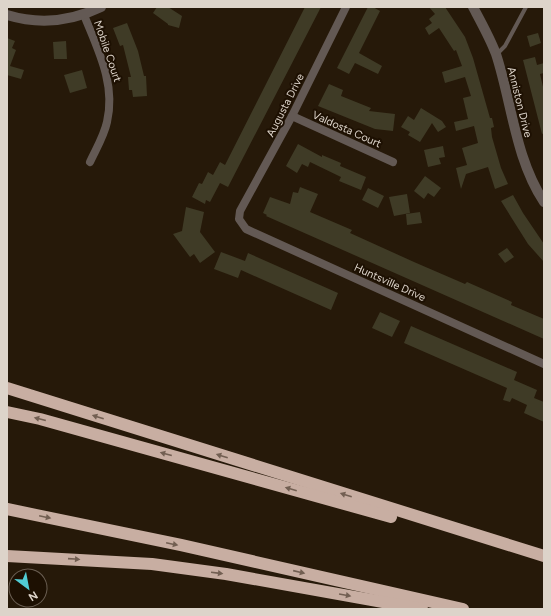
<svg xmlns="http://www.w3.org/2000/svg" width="551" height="616" font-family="Figtree,sans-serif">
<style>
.building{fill:#3f3b26}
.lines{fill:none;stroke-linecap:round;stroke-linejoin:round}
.service{stroke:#635954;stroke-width:4}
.minor{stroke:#635954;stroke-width:8}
.tertiary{stroke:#635954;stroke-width:10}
.motorway{stroke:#c8aea2;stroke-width:12}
.oneway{fill:#725f52}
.labels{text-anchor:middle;stroke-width:4;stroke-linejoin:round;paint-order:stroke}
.street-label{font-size:11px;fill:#ddd4ca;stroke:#1d1002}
</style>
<rect width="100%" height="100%" fill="#261909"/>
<!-- building -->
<g class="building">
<polygon points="157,7 168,7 182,16 179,28 168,25 168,24 153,13"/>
<polygon points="305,7 321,7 228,187 220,183 210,202 206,200 205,204 192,197 199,183 202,184 208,172 213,175 220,162 225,165"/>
<polygon points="368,7 373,7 380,11 359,53 382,66 378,74 355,63 349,74 337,68"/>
<polygon points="429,7 445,7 465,37 473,58 490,118 492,118 494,127 491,128 492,137 501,168 508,184 495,189 488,167 466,174 461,189 456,168 467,165 462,148 478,143 474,126 456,131 454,122 468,119 463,98 471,96 465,77 445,83 442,72 462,66 456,50 454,51 439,28 429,35 425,28 432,23 429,19 435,14"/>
<polygon points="127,23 138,51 144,76 146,76 147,96 133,97 132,90 129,90 128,77 131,77 123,45 120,46 113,28"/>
<polygon points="538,33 541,43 530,47 527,36"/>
<polygon points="7,38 15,41 12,48 16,50 10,66 24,70 21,79 7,75"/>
<polygon points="66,41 67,59 54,59 53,42"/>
<polygon points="535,57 537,65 544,63 544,73 540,74 544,91 544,133 542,134 523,60"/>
<polygon points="82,70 87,88 70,93 64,75"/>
<polygon points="329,84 343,90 341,96 371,108 369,111 395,114 393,131 375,129 318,106"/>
<polygon points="421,108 442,121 446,127 438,132 432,123 420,142 408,135 410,132 401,127 408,116 414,120"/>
<polygon points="298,144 322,157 322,155 341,163 340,166 366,177 361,190 339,181 341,177 310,162 308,167 302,164 297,173 286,166"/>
<polygon points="443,146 445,157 439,158 441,164 428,167 424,150"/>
<polygon points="425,176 441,188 434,197 428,193 424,199 414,191"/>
<polygon points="300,187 318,194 310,212 352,230 350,233 414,262 465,284 467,282 512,302 511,305 544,319 544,339 266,216 267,215 263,213 270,197 290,204 293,192 298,193"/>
<polygon points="368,188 384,196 378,208 362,200"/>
<polygon points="407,194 410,213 394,216 389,197"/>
<polygon points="513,195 523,213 544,244 544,262 528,244 501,201"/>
<polygon points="186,207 204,212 200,232 215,252 200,263 194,254 190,257 173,234 182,231"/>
<polygon points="420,212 422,223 407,225 406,214"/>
<polygon points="507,248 514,257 505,263 498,254"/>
<polygon points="221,252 245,261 248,253 338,293 331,310 241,270 238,278 214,269"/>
<polygon points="380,312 400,321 392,337 372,328"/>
<polygon points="411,326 517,372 514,380 537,390 534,398 544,402 544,422 524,413 527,405 512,398 510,402 503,400 507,388 404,343"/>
</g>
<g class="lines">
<!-- service -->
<polyline class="service" points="496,55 505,46 526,7"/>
<!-- minor -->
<g class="minor">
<polyline points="346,7 292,116 240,211 239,219 246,229 544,364"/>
<path d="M84,15C98,50 116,84 107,122C104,136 96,149 90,162"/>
<polyline points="292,116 393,162"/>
</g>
<!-- tertiary -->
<g class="tertiary">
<path d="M473,7C481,22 490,38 496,54C512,103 515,158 544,202"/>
<path d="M7,15C40,25 70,22 101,7"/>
</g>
<!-- motorway -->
<g class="motorway">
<polyline points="7,388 544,556"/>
<polyline points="7,412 40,419 391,517"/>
<polyline points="7,509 181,545 463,609"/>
<polyline points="7,556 152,564 226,574 422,609"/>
</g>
</g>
<!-- one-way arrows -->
<defs><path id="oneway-solid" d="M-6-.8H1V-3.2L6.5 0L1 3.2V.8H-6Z"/></defs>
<g class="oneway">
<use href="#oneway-solid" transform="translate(98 417) rotate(-162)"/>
<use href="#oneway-solid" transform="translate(40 419) rotate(-166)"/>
<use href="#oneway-solid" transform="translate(166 454) rotate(-165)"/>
<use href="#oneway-solid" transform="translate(222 456) rotate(-163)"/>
<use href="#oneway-solid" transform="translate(291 489) rotate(-164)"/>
<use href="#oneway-solid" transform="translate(346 495) rotate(-163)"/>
<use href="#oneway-solid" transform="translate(45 517) rotate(12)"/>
<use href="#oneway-solid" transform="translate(172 544) rotate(12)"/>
<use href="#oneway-solid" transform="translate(74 559) rotate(4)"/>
<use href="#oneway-solid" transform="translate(299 572) rotate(13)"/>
<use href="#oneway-solid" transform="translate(217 573) rotate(7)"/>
<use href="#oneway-solid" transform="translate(345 595) rotate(10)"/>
</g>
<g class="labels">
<!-- street labels -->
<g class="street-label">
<text transform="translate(108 51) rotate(71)" y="4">Mobile Court</text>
<text transform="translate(520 102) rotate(76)" y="4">Anniston Drive</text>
<text transform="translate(285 105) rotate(-63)" y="4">Augusta Drive</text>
<text transform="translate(347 129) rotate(24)" y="4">Valdosta Court</text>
<text transform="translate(390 282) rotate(24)" y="4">Huntsville Drive</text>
</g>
</g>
<!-- border -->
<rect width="551" height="616" fill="none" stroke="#ddd4ca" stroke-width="16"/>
<!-- north arrow -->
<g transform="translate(28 588) rotate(148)"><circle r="19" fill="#1d1002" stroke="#6a5e52"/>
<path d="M0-3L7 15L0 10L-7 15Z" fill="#51ccd4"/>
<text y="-6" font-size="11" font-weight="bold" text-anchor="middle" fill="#ddd4ca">N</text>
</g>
</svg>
